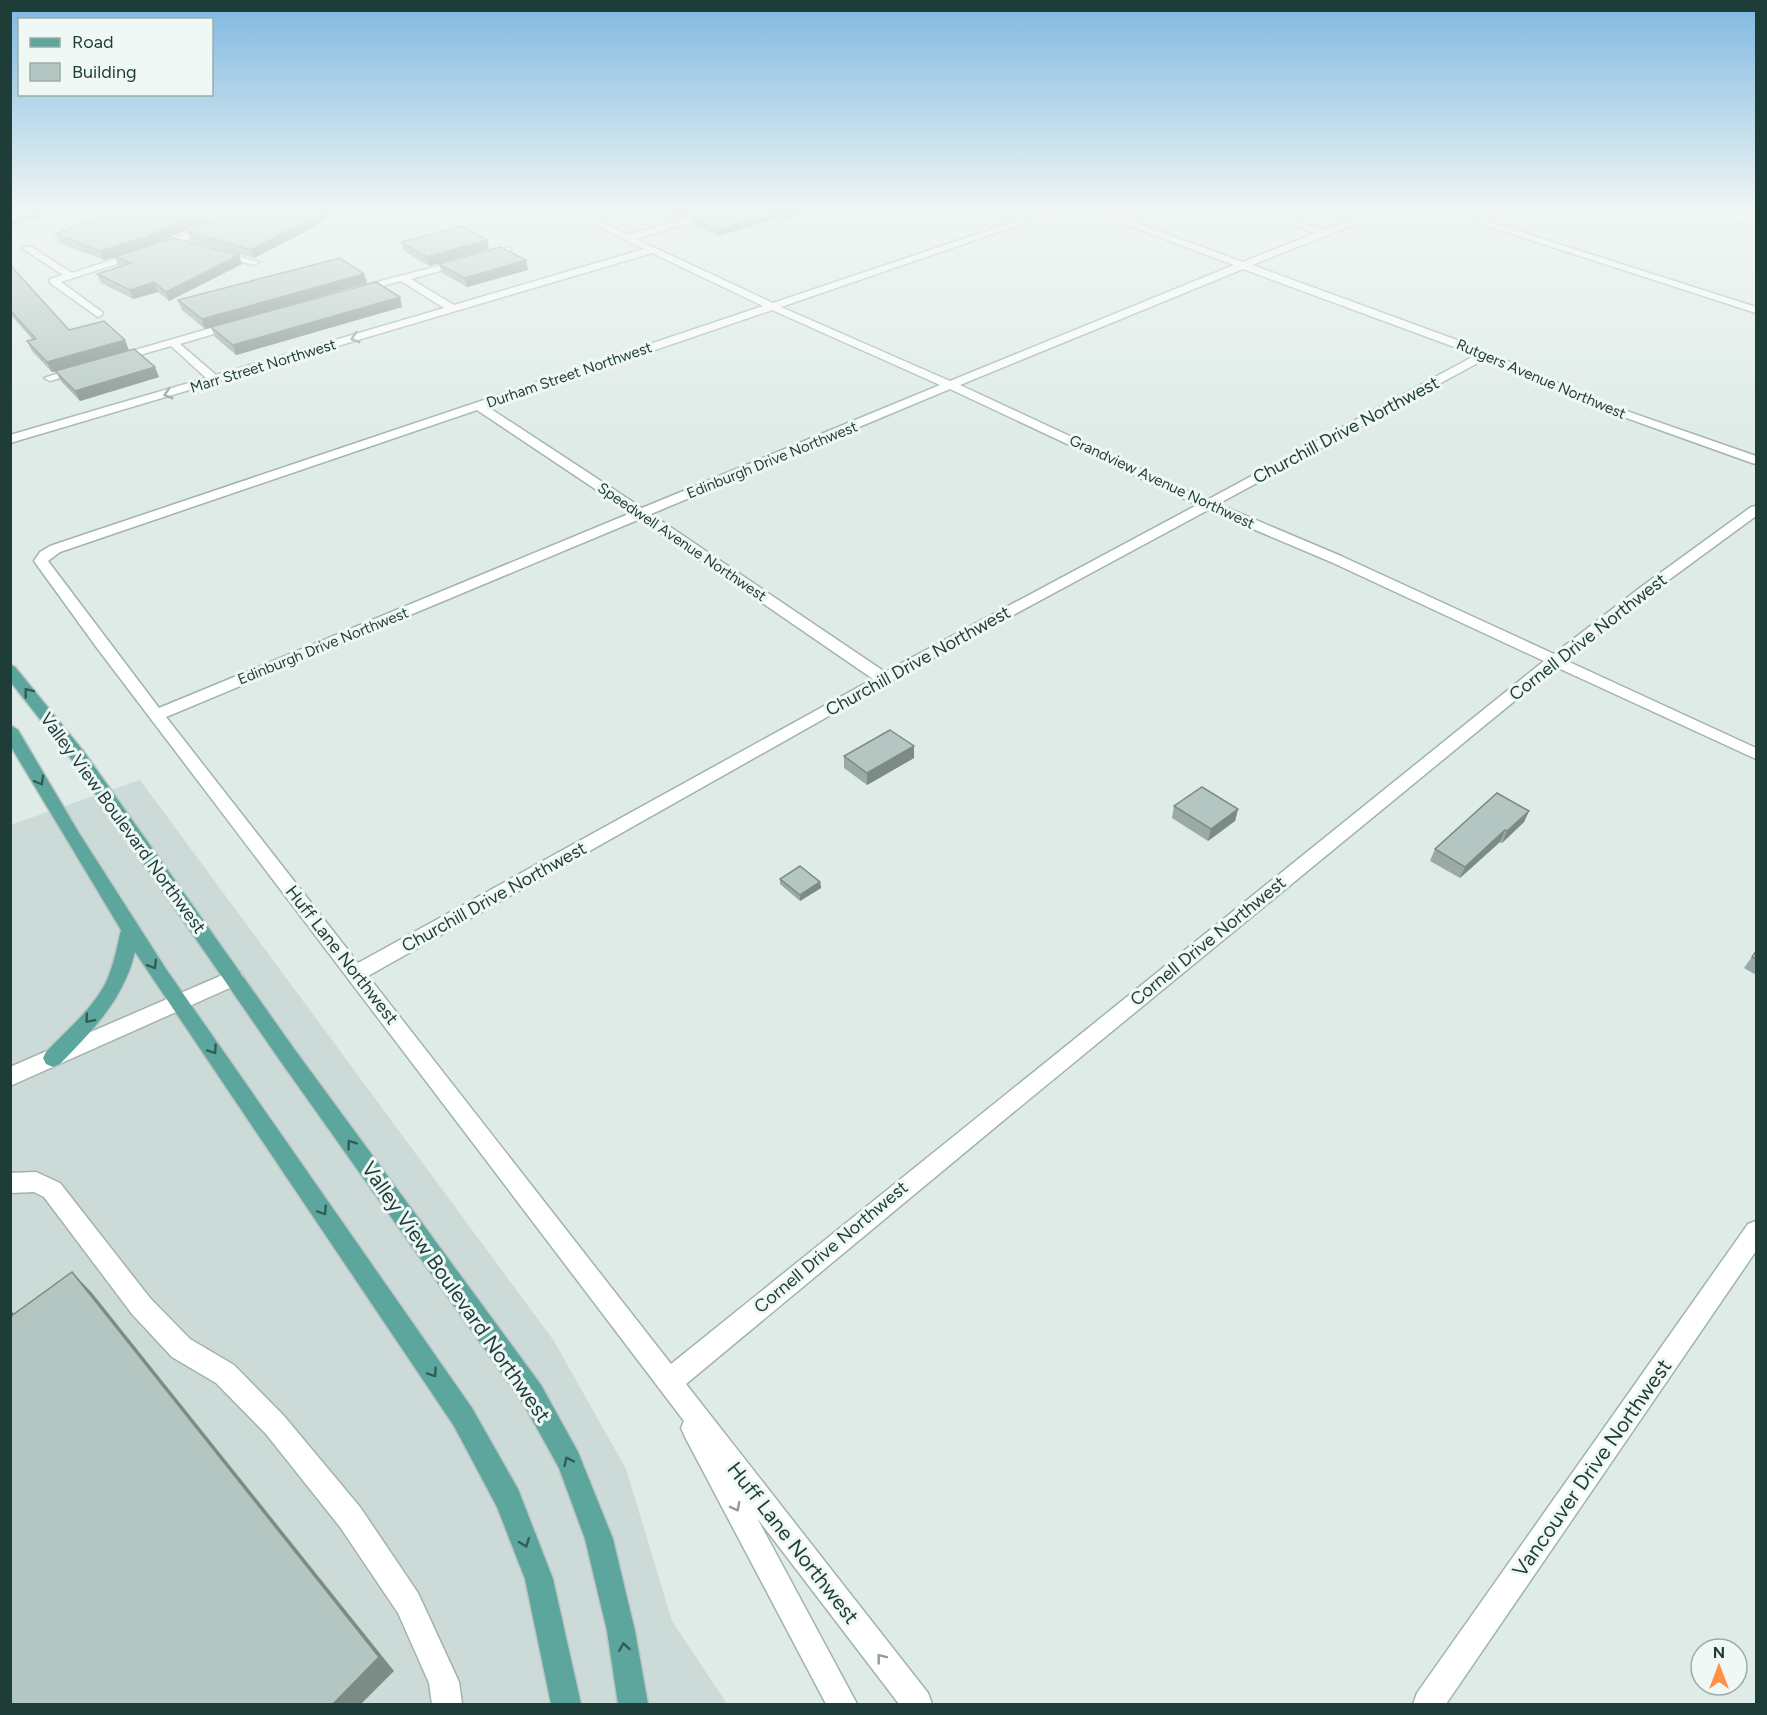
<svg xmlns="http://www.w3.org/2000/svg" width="1767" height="1715" font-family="Figtree,sans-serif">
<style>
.built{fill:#ccdbd7}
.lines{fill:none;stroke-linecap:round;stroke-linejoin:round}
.minor-casing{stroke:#a1b3af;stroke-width:3}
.major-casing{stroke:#bcc5c4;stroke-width:3}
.minor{fill:#fff;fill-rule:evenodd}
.major{fill:#5da69e;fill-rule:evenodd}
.wall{fill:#9aaaa6}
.shaded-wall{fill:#7d8b87}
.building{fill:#b3c6c1;stroke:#7d8b87;stroke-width:1.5}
.oneway{stroke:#8e9e9c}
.oneway2{stroke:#315c57}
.labels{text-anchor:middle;stroke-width:6;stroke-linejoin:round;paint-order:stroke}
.far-street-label{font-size:15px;fill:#1e3d39;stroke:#eff8f5}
.street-label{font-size:18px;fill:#1e3d39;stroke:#eff8f5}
.near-street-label{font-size:21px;fill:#1e3d39;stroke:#eff8f5}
</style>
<rect width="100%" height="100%" fill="#deebe7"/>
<!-- built -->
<polygon class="built" points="140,780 554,1341 626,1469 672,1621 727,1704 11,1704 10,825"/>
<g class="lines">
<!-- minor casing -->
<g class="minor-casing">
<g id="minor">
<polygon points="237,209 248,209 225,223 178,244 61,282 102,312 103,314 98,317 50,283 50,279 63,275 22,248 30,246 72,273 172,240"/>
<path d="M562,209H574L628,235L720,209H735L636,239L773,303L1052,209H1065L781,307L950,381L1234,265L1085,209H1098L1243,262L1315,233L1254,209C1278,209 1298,225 1321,229C1333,231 1372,209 1393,209L1252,265L1465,343L1615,407L1756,456V464L1752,463L1607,411L1485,359L1218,504L1341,556L1554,654L1641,587L1751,507L1756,506V516L1651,593L1565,660L1756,748V759L1556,667L1004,1120L686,1384L928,1693L932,1704H899L757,1518L857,1704H826L685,1437L681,1428L684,1421L97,648L34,561L40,552L50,546L763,306L652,253L10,443V435L206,378L171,346L115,362L110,359L111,357L232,322H240V326L180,344L216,375L444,308L401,281L358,293L354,292V288L511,247V251L411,279L454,305L644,249ZM1243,269L1476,355L1207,500L960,385ZM772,310L940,385L642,508L488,407ZM950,389L1197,505L885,672L651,514ZM477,410L631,513L159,708L48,561L60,552ZM1208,510L1331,562L1544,661L671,1364L368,976L889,682ZM640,519L873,679L358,963L166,717Z"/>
<polygon points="1435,209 1449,209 1756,307 1756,313"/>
<polygon points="1702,209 1717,209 1756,220 1756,226"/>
<polygon points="216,251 259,262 254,265 216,255"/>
<polygon points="80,366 86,369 84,371 50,381 44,378"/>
<polygon points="234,970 241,973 244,978 241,983 10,1086 10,1067"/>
<polygon points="36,1172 60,1183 150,1298 190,1339 234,1365 284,1416 360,1507 418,1593 459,1682 462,1704 432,1704 429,1683 398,1613 340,1527 266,1434 216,1383 172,1357 132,1314 44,1197 34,1192 10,1193 10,1173"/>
<polygon points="1756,1221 1756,1251 1446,1704 1413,1704 1417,1693 1748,1224"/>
</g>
</g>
<!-- major casing -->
<g class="major-casing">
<g id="major">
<polygon points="49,209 64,209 10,226 10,220"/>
<polygon points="10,665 15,667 84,752 295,1050 541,1385 578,1452 613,1539 635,1631 648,1704 618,1704 607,1631 585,1539 559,1468 523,1403 281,1062 72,760 10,681"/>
<path d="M10,725L18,730L79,833L166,969L472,1408L518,1489L553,1579L581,1704H551L525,1579L497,1507L454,1426L135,952C124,999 92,1031 60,1064L53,1067L46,1064L43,1058L46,1052C67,1030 94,1008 107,980C114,964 117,947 121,930L10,745Z"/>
</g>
</g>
<!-- minor -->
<use href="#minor" class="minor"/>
<!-- major -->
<use href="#major" class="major"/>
</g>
<!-- wall -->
<g class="wall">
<polygon points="122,209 232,209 225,214 193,211 208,221 151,245 242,264 169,301 158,292 133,299 101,283 97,274 121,267 118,266 115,257 104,260 59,243 55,234"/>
<polygon points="236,209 343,209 307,231 254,258 191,241 188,232 229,215"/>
<polygon points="658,209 711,209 678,218"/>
<polygon points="721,209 820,209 784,220 778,218 718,236 692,224 691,218"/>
<polygon points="487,240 489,249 429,266 404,251 401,242"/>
<polygon points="526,260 528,270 467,287 442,273 439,264"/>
<polygon points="10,265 69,330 129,350 159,377 80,401 60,380 56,371 52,372 32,351 27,341 33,340 10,314"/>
<polygon points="364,274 367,283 205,329 182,310 178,300"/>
<polygon points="402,307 236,355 215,337 211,327"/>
<polygon points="844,756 914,758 867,785 844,768"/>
<polygon points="1174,806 1238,809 1235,821 1208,841 1172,818"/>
<polygon points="1529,811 1524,822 1502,843 1500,842 1460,878 1430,861 1435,849"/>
<polygon points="780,879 820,882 821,888 800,901 780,884"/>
<polygon points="1756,951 1756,975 1744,968"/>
</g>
<!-- shaded-wall -->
<g class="shaded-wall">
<polygon points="223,209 232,209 225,214"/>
<polygon points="327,209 343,209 307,231 254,258 251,250"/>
<polygon points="688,209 711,209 678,218 678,212"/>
<polygon points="799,209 820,209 784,220 783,214"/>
<polygon points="205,212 208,221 147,247 104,260 100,251"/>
<polygon points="778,212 778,218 718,236 717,230"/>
<polygon points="487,240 489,249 429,266 427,257"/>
<polygon points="239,255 242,264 169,301 166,292"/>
<polygon points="526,260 528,270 467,287 465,278"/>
<polygon points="364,274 367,283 205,329 202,319"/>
<polygon points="154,282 158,292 133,299 130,290"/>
<polygon points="400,297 402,307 236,355 233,345"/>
<polygon points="125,340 129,350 52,372 47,362"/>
<polygon points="155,367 159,377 80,401 75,391"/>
<polygon points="914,746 914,758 867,785 867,773"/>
<polygon points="1238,809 1235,821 1208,841 1211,829"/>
<polygon points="1529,811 1524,822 1502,843 1507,831"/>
<polygon points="1505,830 1500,842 1460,878 1465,867"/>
<polygon points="820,882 821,888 800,901 800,895"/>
<polygon points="72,1272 92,1293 394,1671 361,1704 333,1704"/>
<polygon points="10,1309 32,1337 11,1317"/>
</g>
<!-- building -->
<g class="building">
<polygon points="122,209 184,209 205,212 144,238 100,251 55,234"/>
<polygon points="236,209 327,209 304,223 251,250 188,232 229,215"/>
<polygon points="671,209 688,209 678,212"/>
<polygon points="721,209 799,209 783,214 778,212 717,230 691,218"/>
<polygon points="462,226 487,240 427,257 401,242"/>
<polygon points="173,238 239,255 166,292 154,282 130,290 97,274 132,263 115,257"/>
<polygon points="500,247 526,260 465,278 439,264"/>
<polygon points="340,258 364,274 202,319 178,300"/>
<polygon points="10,265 69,330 104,321 125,340 47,362 27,341 36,339 10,310"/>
<polygon points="376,282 400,297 233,345 211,327"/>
<polygon points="134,349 155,367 75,391 55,371"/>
<polygon points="890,730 914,746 867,773 844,756"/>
<polygon points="1202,787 1238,809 1211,829 1174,806"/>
<polygon points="1497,793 1529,811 1507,831 1505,830 1465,867 1435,849"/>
<polygon points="800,866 820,882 800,895 780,879"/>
<polygon points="1756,951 1756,959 1752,957"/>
<polygon points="72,1272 379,1657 333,1704 10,1704 10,1317"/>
</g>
<!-- one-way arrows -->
<defs><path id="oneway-chevron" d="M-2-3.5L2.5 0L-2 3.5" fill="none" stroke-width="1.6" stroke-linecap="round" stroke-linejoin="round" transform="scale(1.5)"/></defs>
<g class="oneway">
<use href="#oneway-chevron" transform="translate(355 338) rotate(163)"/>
<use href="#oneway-chevron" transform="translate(168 394) rotate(164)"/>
<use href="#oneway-chevron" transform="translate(736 1507) rotate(62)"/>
<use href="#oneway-chevron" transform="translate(881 1658) rotate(-128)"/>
</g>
<g class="oneway2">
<use href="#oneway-chevron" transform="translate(28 692) rotate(-128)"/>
<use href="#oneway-chevron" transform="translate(40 781) rotate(60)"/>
<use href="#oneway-chevron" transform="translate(153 965) rotate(58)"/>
<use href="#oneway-chevron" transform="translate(89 1019) rotate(130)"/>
<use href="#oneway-chevron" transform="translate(213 1050) rotate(56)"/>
<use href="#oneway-chevron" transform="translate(351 1144) rotate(-126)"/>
<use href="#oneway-chevron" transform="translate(323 1211) rotate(56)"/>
<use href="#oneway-chevron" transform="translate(433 1373) rotate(56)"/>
<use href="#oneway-chevron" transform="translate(568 1461) rotate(-115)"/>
<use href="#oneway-chevron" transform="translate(525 1543) rotate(69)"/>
<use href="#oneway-chevron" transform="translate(624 1647) rotate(-99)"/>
</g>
<!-- sky -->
<linearGradient id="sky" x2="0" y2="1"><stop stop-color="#7eb8e1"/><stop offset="0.47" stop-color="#f0f6f4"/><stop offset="1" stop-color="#f0f6f4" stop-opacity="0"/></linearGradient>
<rect width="1767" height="449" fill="url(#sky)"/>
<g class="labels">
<!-- far-street labels -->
<g class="far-street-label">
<text transform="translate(263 366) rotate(-17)" y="5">Marr Street Northwest</text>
<text transform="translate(569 375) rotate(-19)" y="5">Durham Street Northwest</text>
<text transform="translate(1541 379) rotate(23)" y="5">Rutgers Avenue Northwest</text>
<text transform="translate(772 460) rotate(-22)" y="5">Edinburgh Drive Northwest</text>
<text transform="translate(1162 482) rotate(25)" y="5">Grandview Avenue Northwest</text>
<text transform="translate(682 542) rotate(34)" y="5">Speedwell Avenue Northwest</text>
<text transform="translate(323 646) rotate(-22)" y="5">Edinburgh Drive Northwest</text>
</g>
<!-- street labels -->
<g class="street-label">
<text transform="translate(1346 430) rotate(-28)" y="6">Churchill Drive Northwest</text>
<text transform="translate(1588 637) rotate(-38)" y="6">Cornell Drive Northwest</text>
<text transform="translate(918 661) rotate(-29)" y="6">Churchill Drive Northwest</text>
<text transform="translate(123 823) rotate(54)" y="6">Valley View Boulevard Northwest</text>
<text transform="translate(494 897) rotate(-29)" y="6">Churchill Drive Northwest</text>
<text transform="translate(1208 941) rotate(-39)" y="6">Cornell Drive Northwest</text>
<text transform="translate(342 955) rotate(52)" y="6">Huff Lane Northwest</text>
<text transform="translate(831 1247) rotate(-40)" y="6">Cornell Drive Northwest</text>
</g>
<!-- near-street labels -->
<g class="near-street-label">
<text transform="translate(456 1292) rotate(55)" y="7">Valley View Boulevard Northwest</text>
<text transform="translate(1592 1468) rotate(-55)" y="7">Vancouver Drive Northwest</text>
<text transform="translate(793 1543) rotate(52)" y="7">Huff Lane Northwest</text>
</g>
</g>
<!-- border -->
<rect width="1767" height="1715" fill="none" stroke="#1e3d39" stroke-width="24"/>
<!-- legend -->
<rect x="18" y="18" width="195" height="78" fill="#eff8f5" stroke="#9badaa" stroke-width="1.5"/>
<rect x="30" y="38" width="30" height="9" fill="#5da69e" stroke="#9badaa" stroke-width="1.5"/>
<text x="72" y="48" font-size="18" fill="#1e3d39">Road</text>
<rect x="30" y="63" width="30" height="18" fill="#b3c6c1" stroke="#9badaa" stroke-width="1.5"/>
<text x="72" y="78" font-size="18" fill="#1e3d39">Building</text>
<!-- north arrow -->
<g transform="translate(1719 1667)"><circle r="28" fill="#eff8f5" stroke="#9badaa" stroke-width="1.5"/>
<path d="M0-4.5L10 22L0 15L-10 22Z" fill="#ff9048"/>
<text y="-9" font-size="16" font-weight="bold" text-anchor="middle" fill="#1e3d39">N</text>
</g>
</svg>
